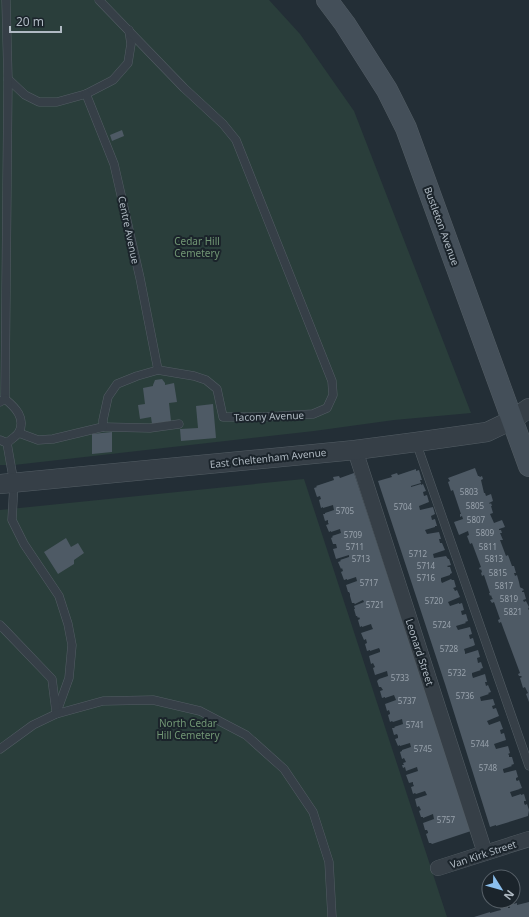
<svg xmlns="http://www.w3.org/2000/svg" width="529" height="917" font-family="'Noto Sans',sans-serif">
<style>
.green{fill:#2a3e3b}
.building{fill:#4e5a65}
.lines{fill:none;stroke-linecap:round;stroke-linejoin:round}
.service-casing{stroke:#535d64;stroke-width:9}
.minor-casing{stroke:#535d64;stroke-width:16}
.tertiary-casing{stroke:#535d64;stroke-width:20}
.secondary-casing{stroke:#535d64;stroke-width:22}
.service{stroke:#363f47;stroke-width:8}
.minor{stroke:#363f47;stroke-width:15}
.tertiary{stroke:#363f47;stroke-width:19}
.secondary{stroke:#444f59;stroke-width:21}
.labels{text-anchor:middle;stroke-width:4;stroke-linejoin:round;paint-order:stroke}
.number-label{font-size:8px;fill:#98a2ac}
.street-label{font-size:10px;fill:#b0bac3;stroke:#1b242b}
.park-label{font-size:10px;fill:#719674;stroke:#1b242b}
</style>
<rect width="100%" height="100%" fill="#232e36"/>
<!-- green -->
<g class="green">
<polygon points="0,0 269,0 300,34 354,111 471,413 394,420 314,431 14,465 0,465"/>
<polygon points="304,479 447,917 0,917 0,510"/>
</g>
<!-- building -->
<g class="building">
<polygon points="122,130 124,136 112,141 110,135"/>
<polygon points="162,379 165,383 165,385 174,383 177,402 169,403 171,421 152,424 151,417 140,419 138,405 145,404 143,388 153,386 153,385 155,380"/>
<polygon points="213,404 216,438 181,441 180,429 198,428 196,406"/>
<polygon points="112,432 112,452 92,454 92,434"/>
<polygon points="475,468 478,476 479,476 480,477 482,476 483,479 481,480 484,493 485,493 486,496 491,494 493,501 489,503 490,504 491,503 492,506 491,506 493,513 490,514 494,523 502,520 505,527 499,529 499,530 501,530 502,533 500,533 503,540 500,540 506,556 508,555 512,566 514,566 516,573 514,573 515,576 517,575 519,582 520,587 521,588 522,588 524,590 522,591 522,592 524,592 526,599 523,600 524,602 526,601 529,607 528,609 529,610 529,702 526,694 528,693 525,687 523,688 520,678 522,677 521,676 519,676 518,674 520,673 501,622 499,623 498,620 500,619 494,602 492,603 490,600 493,599 492,598 491,595 490,596 489,593 490,593 484,575 482,576 481,573 482,572 481,569 480,570 479,568 481,567 472,543 470,544 467,536 469,535 468,531 459,535 454,522 463,519 462,516 460,517 460,514 461,514 453,490 451,491 448,482 450,481 448,478"/>
<polygon points="416,469 416,471 419,470 422,480 420,480 421,483 411,486 411,487 421,484 421,485 423,484 426,491 423,492 424,496 427,495 429,502 419,506 420,510 433,507 435,514 431,516 432,520 435,519 437,526 435,526 435,527 425,530 427,534 439,532 441,539 439,539 440,543 442,543 445,550 433,554 434,558 446,556 448,559 449,559 451,565 447,566 448,567 450,567 452,573 450,574 450,575 441,578 441,581 442,583 451,579 452,580 454,580 456,587 453,588 454,589 455,591 457,590 460,597 448,602 450,606 459,603 459,604 462,603 464,610 461,611 462,615 466,614 468,621 465,622 466,623 456,626 458,630 470,627 472,634 469,635 470,639 473,638 475,645 473,646 464,649 465,652 465,654 478,650 480,657 477,658 478,663 481,662 483,668 480,669 481,670 472,673 472,675 473,678 485,674 487,682 485,682 486,686 488,685 491,692 488,693 489,694 480,697 481,701 493,699 495,705 492,706 493,709 496,708 499,716 487,721 489,725 500,721 503,729 500,730 501,734 504,733 506,740 494,744 496,749 508,746 510,753 508,754 509,755 509,757 512,757 514,764 511,765 512,766 503,769 503,770 504,773 516,770 518,777 516,778 516,780 517,781 519,780 522,788 519,789 520,789 510,792 512,797 521,794 521,795 524,794 526,801 524,801 524,803 525,805 527,804 529,810 528,816 496,826 496,825 490,827 445,684 378,481 392,477 391,475 397,473 398,475"/>
<polygon points="354,473 471,831 432,844 431,843 429,843 426,834 428,833 428,832 427,830 425,830 423,823 434,819 433,814 423,818 423,817 421,817 419,811 421,810 419,806 417,807 415,799 427,795 425,791 416,794 415,793 413,794 411,787 414,786 413,784 413,782 409,783 406,775 418,771 417,767 406,771 405,767 403,768 402,765 404,765 403,763 406,762 404,758 402,759 400,752 402,751 402,750 411,747 410,743 400,746 400,745 398,746 395,739 398,738 398,736 397,734 394,735 392,728 395,728 394,727 403,724 402,719 393,722 392,721 390,722 388,715 390,714 390,713 389,710 387,711 385,704 396,700 394,695 385,698 385,697 382,698 380,691 383,690 381,687 379,687 377,681 379,679 388,676 387,671 375,675 373,668 375,667 373,663 371,664 369,656 380,652 380,650 379,648 370,651 370,650 367,651 365,644 367,643 366,639 364,640 361,633 373,629 372,627 371,624 362,627 362,626 360,627 358,620 360,619 359,617 358,618 357,616 356,616 354,609 355,609 354,606 364,602 363,600 355,604 354,603 352,603 350,596 350,594 349,592 348,592 346,585 357,581 356,577 347,580 347,579 344,580 341,572 343,571 342,568 341,569 338,562 341,561 340,560 349,557 349,555 336,559 333,549 337,548 336,544 333,544 331,538 333,537 332,536 341,533 340,529 331,532 331,531 329,532 326,525 329,524 328,523 328,520 325,521 323,514 325,514 325,513 334,510 333,505 323,508 323,507 321,508 319,500 321,499 320,496 317,497 314,488 317,487 316,486 334,480 333,477 339,476 340,478"/>
<polygon points="66,538 71,547 78,543 84,553 74,560 74,564 58,574 44,552"/>
<polygon points="529,902 529,917 474,917 490,912 490,913 497,911 501,910 500,908 508,906 508,908 510,908 509,905 517,903 517,905"/>
</g>
<g class="lines">
<!-- service casing -->
<g class="service-casing">
<g id="service">
<polyline points="8,79 25,95 39,102 57,102 86,94 113,80 128,63 131,44 129,30"/>
<polyline points="86,94 114,164 140,278 158,370"/>
<polyline points="5,399 8,79 6,0"/>
<path d="M0,402L5,399C15,407 26,418 19,432C17,436 10,440 7,443L0,440"/>
<polyline points="103,427 150,428 179,424"/>
<polyline points="19,433 38,440 53,439 103,427 103,420 108,397 117,384 137,376 158,370 194,376 206,380 217,389 223,417 264,417 313,414 327,408 333,395 332,381 236,140 223,124 184,88 99,0"/>
<polyline points="416,442 529,766"/>
<polyline points="7,443 14,483 12,520 24,544 59,596 68,624 72,645 69,678 56,714"/>
<polyline points="0,625 5,630 52,679 56,711"/>
<polyline points="0,749 33,725 56,714 103,701 153,700 200,711 246,735 284,769 313,812 329,862 332,917"/>
</g>
</g>
<!-- minor casing -->
<g class="minor-casing">
<g id="minor">
<polyline points="355,450 485,853"/>
<polyline points="438,868 529,839"/>
</g>
</g>
<!-- tertiary casing -->
<g class="tertiary-casing">
<polyline id="tertiary" points="0,484 355,450 416,442 487,432 512,420 529,408"/>
</g>
<!-- secondary casing -->
<g class="secondary-casing">
<polyline id="secondary" points="327,0 345,24 387,90 406,128 529,466"/>
</g>
<!-- service -->
<use href="#service" class="service"/>
<!-- minor -->
<use href="#minor" class="minor"/>
<!-- tertiary -->
<use href="#tertiary" class="tertiary"/>
<!-- secondary -->
<use href="#secondary" class="secondary"/>
</g>
<g class="labels">
<!-- number labels -->
<g class="number-label">
<text x="469" y="495">5803</text>
<text x="475" y="509">5805</text>
<text x="403" y="510">5704</text>
<text x="345" y="514">5705</text>
<text x="476" y="523">5807</text>
<text x="485" y="536">5809</text>
<text x="353" y="538">5709</text>
<text x="355" y="550">5711</text>
<text x="488" y="550">5811</text>
<text x="418" y="557">5712</text>
<text x="361" y="562">5713</text>
<text x="494" y="562">5813</text>
<text x="426" y="569">5714</text>
<text x="498" y="576">5815</text>
<text x="426" y="581">5716</text>
<text x="369" y="586">5717</text>
<text x="504" y="589">5817</text>
<text x="509" y="602">5819</text>
<text x="434" y="604">5720</text>
<text x="375" y="608">5721</text>
<text x="513" y="615">5821</text>
<text x="442" y="628">5724</text>
<text x="449" y="652">5728</text>
<text x="457" y="676">5732</text>
<text x="400" y="681">5733</text>
<text x="465" y="699">5736</text>
<text x="407" y="704">5737</text>
<text x="415" y="728">5741</text>
<text x="480" y="747">5744</text>
<text x="423" y="752">5745</text>
<text x="488" y="771">5748</text>
<text x="446" y="823">5757</text>
</g>
<!-- street labels -->
<g class="street-label">
<text transform="translate(442 226) rotate(70)" y="4">Bustleton Avenue</text>
<text transform="translate(129 230) rotate(78)" y="4">Centre Avenue</text>
<text transform="translate(269 416) rotate(-2)" y="4">Tacony Avenue</text>
<text transform="translate(268 458) rotate(-6)" y="4">East Cheltenham Avenue</text>
<text transform="translate(420 652) rotate(72)" y="4">Leonard Street</text>
<text transform="translate(483 854) rotate(-18)" y="4">Van Kirk Street</text>
</g>
<!-- park labels -->
<g class="park-label">
<text x="197" y="245">Cedar Hill<tspan x="197" dy="12">Cemetery</tspan></text>
<text x="188" y="727">North Cedar<tspan x="188" dy="12">Hill Cemetery</tspan></text>
</g>
</g>
<!-- north arrow -->
<g transform="translate(501 889) rotate(127)"><circle r="19" fill="#1b242b" stroke="#576068"/>
<path d="M0-3L7 15L0 10L-7 15Z" fill="#8bbfed"/>
<text y="-6" font-size="11" font-weight="bold" text-anchor="middle" fill="#b0bac3">N</text>
</g>
<!-- scale -->
<path d="M10 26v6h51v-6" fill="none" stroke="#b0bac3" stroke-width="2"/>
<text x="16" y="26" font-size="12" fill="#b0bac3" stroke="#1b242b" stroke-width="3" paint-order="stroke">20 m</text>
</svg>
